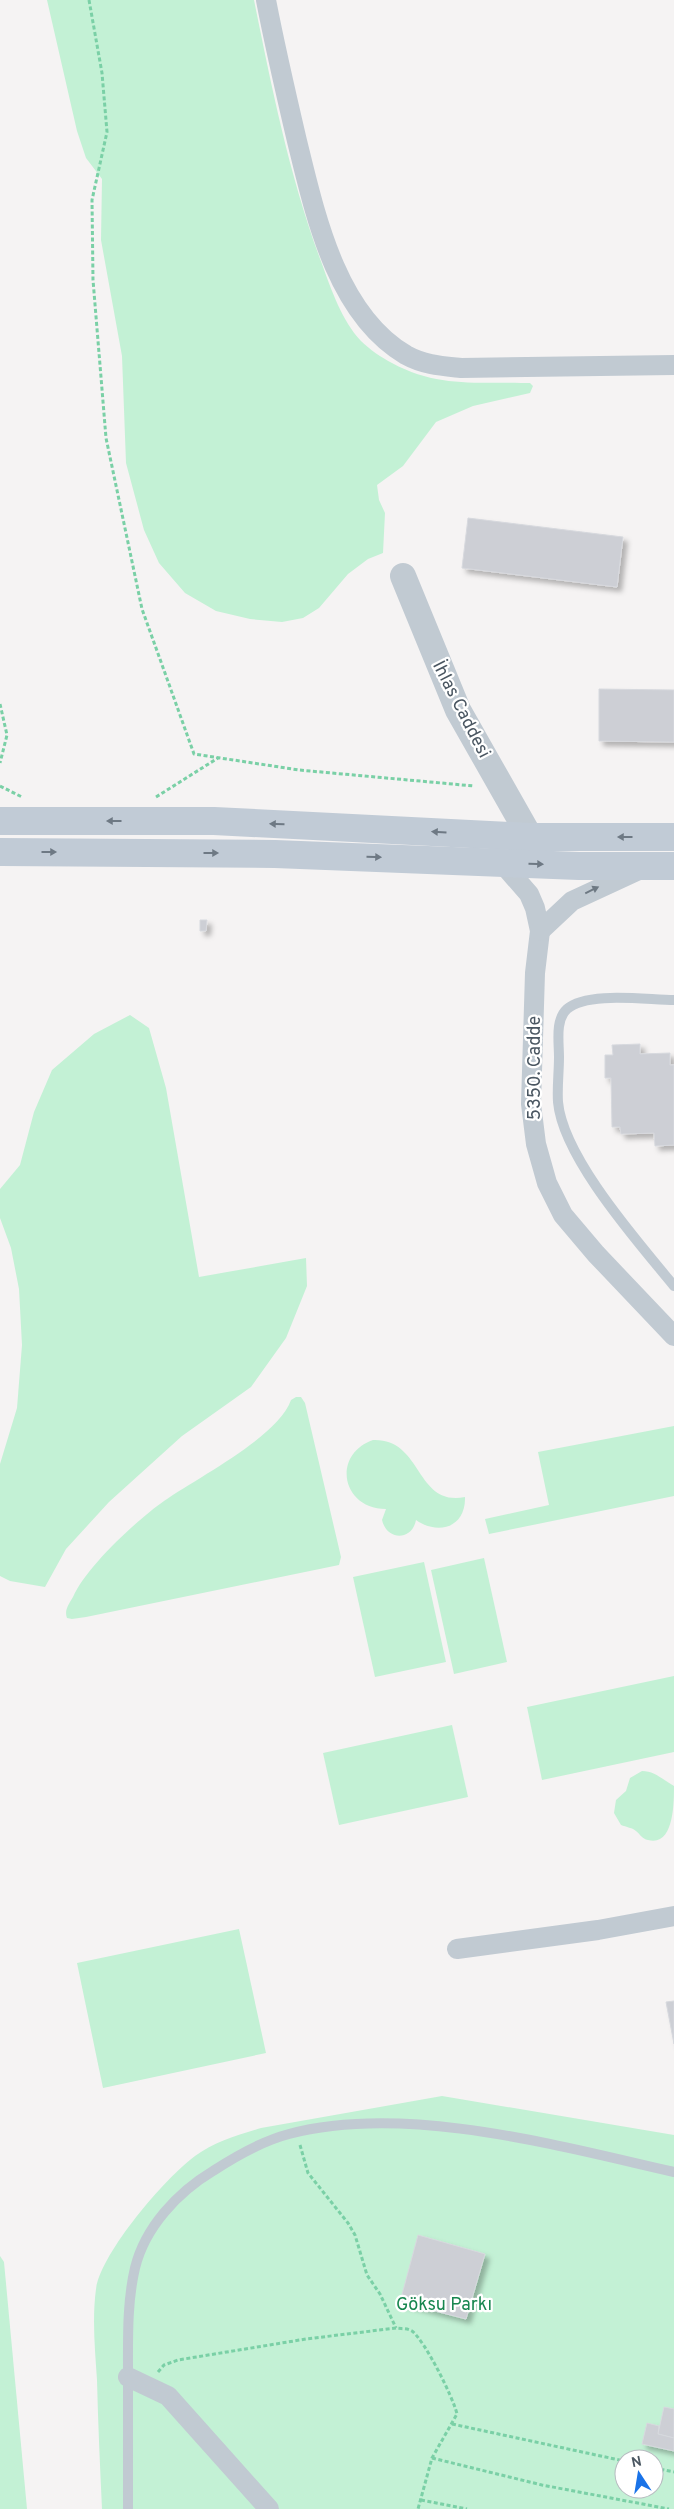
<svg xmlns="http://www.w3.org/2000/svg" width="674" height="2509" font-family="Overpass,sans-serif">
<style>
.green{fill:#c3f1d5;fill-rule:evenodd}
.building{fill:#cdcfd5;stroke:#d7d9de;filter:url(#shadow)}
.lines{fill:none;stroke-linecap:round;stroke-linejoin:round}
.path{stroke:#7ad0a6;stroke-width:3;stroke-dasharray:4 2.5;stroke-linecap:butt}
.service{stroke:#c1cad2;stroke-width:10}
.minor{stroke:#c1cad2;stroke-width:20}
.tertiary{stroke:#c1cad2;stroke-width:26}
.secondary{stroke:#c1cbd6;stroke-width:28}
.oneway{fill:#6e7984}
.oneway2{fill:#6e7983}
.labels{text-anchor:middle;stroke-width:4.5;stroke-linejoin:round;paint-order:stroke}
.street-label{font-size:18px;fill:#4a5661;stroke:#fff}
.park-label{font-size:18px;fill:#17864f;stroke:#fff}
</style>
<defs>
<filter id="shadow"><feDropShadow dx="4.5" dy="4.5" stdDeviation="2.5" flood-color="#0004"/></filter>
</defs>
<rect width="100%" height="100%" fill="#f5f3f3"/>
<!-- green -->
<g class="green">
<path d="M47,0H254C272,89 290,179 322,264C331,289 342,321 361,341C369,349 382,358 392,363C436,387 473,382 521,383H530L533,386L530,393L473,406L436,422L403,466L377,485L379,500L385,513L383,553L368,559L348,574L319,608L303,618L282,622L250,619L216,611L185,593L159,563L144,530L126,463L122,356L101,240L102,179L86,158L77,131Z"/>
<polygon points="130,1015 149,1028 166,1088 199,1277 306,1258 307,1286 286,1338 251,1387 182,1436 109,1502 66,1549 45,1587 10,1581 0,1576 0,1464 17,1408 22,1345 19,1289 11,1248 0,1218 0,1189 20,1165 34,1112 52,1070 94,1034"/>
<path d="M296,1397H301L305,1403L341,1557L339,1565L86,1617L72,1619L67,1618C64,1610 69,1604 73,1597C86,1567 137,1520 164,1501C198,1477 278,1437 291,1400Z"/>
<polygon points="674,1426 674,1496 489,1534 485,1519 549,1505 538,1452"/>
<path d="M373,1440C423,1438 415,1507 465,1497C466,1527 439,1536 416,1520C412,1541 387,1541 382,1520L386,1509C342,1509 331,1455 373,1440Z"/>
<polygon points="484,1558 507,1662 454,1674 431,1570"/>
<polygon points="424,1562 446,1662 375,1677 353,1577"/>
<polygon points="674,1676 674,1752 542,1780 527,1707"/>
<polygon points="452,1725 468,1797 339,1825 323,1753"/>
<path d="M642,1771C655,1771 663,1780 674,1786C674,1803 674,1847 648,1840C642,1839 640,1834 636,1831C633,1828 626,1827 621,1825L614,1813L616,1800L626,1791L630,1778Z"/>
<polygon points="239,1929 266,2053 103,2088 77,1963"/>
<path d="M442,2096L674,2135V2509H102C100,2466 98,2423 97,2380C95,2350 92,2319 96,2289C101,2253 165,2178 195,2156C214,2142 238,2135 261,2128ZM624,2459H654V2489H624Z"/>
<polygon points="0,2256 4,2262 27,2509 0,2509"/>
</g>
<!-- building -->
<g class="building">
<polygon points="468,518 623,537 617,587 462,568"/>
<polygon points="599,689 674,690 674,742 599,741"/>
<polygon points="200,920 207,920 206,931 200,931"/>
<polygon points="640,1044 640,1054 670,1053 670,1065 674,1065 674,1145 655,1146 654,1133 621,1134 620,1127 612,1127 611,1078 605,1078 605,1055 613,1055 612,1045"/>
<polygon points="674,2001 674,2044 666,2002"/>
<polygon points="418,2235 485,2254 466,2319 400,2302"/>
<polygon points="664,2407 674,2409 674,2438 658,2434"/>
<polygon points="647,2423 659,2426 658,2434 674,2438 674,2451 642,2444"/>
</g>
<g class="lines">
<!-- path -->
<g class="path">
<polyline points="89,0 102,73 107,132 92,200 93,280 106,438 142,609 194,754 299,770 474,786"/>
<polyline points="0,704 7,735 0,763"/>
<polyline points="0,786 22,797"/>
<polyline points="156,797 218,758"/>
<polyline points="300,2145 308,2173 348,2223 355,2235 367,2275 380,2294 396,2328"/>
<path d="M158,2372L164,2365L178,2360L306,2339L396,2328C401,2329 407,2328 412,2331C425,2341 453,2397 457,2414L432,2458L418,2509"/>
<polyline points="452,2424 624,2461"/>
<polyline points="432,2458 542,2485 669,2509"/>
<polyline points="654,2468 674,2472"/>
<polyline points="421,2500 467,2509"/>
</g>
<!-- service -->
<g class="service">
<path d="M674,1000C647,1000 587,991 567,1009C555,1020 559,1042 559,1057C559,1072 557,1087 558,1102C563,1158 639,1243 674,1286"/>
<path d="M128,2509C128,2464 128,2418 128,2373C128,2338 127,2302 135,2268C145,2227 178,2192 213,2171C236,2156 262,2141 289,2134C405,2103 559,2146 674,2172"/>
</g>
<!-- minor -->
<g class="minor">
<path d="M266,0C275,47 286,94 297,141C315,214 336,314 406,355C424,365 442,366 461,368L674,365"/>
<polyline points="502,863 529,894 535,908 540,931 535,973 531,1104 536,1144 547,1183 563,1215 596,1254 674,1336"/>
<polyline points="540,931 572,901 639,870"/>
<polyline points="457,1949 598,1930 674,1916"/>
<polyline points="128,2377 168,2396 269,2509"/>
</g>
<!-- tertiary -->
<polyline class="tertiary" points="403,576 458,710 530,837"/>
<!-- secondary -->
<g class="secondary">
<polyline points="0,821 214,821 530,837 674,837"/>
<polyline points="0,852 275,854 579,866 674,866"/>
</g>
</g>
<!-- one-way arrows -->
<defs><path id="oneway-solid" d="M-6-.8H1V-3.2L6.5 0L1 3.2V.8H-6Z" transform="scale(1.25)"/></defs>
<g class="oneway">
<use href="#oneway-solid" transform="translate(114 821) rotate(-180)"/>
<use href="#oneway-solid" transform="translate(277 824) rotate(-178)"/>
<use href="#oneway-solid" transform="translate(439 832) rotate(-177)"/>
<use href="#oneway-solid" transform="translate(625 837) rotate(180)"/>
<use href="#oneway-solid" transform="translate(49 852)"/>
<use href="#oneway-solid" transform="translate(211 853)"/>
<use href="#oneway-solid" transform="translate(374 857) rotate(2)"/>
<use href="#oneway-solid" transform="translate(536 864) rotate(2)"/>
</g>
<use class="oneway2" href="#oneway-solid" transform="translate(592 890) rotate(-26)"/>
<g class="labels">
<!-- street labels -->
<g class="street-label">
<text transform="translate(462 709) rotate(63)" y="6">İhlas Caddesi</text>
<text transform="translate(534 1068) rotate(-90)" y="6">5350. Cadde</text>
</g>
<!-- park labels -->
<g class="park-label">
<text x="444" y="2310">Göksu Parkı</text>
</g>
</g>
<!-- north arrow -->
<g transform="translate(639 2474) rotate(348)"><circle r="24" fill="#ffffff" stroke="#b7bbc0"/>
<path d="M0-4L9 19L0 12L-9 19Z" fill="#1a73e8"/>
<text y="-8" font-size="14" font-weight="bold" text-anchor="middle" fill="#4a5661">N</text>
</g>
</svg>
